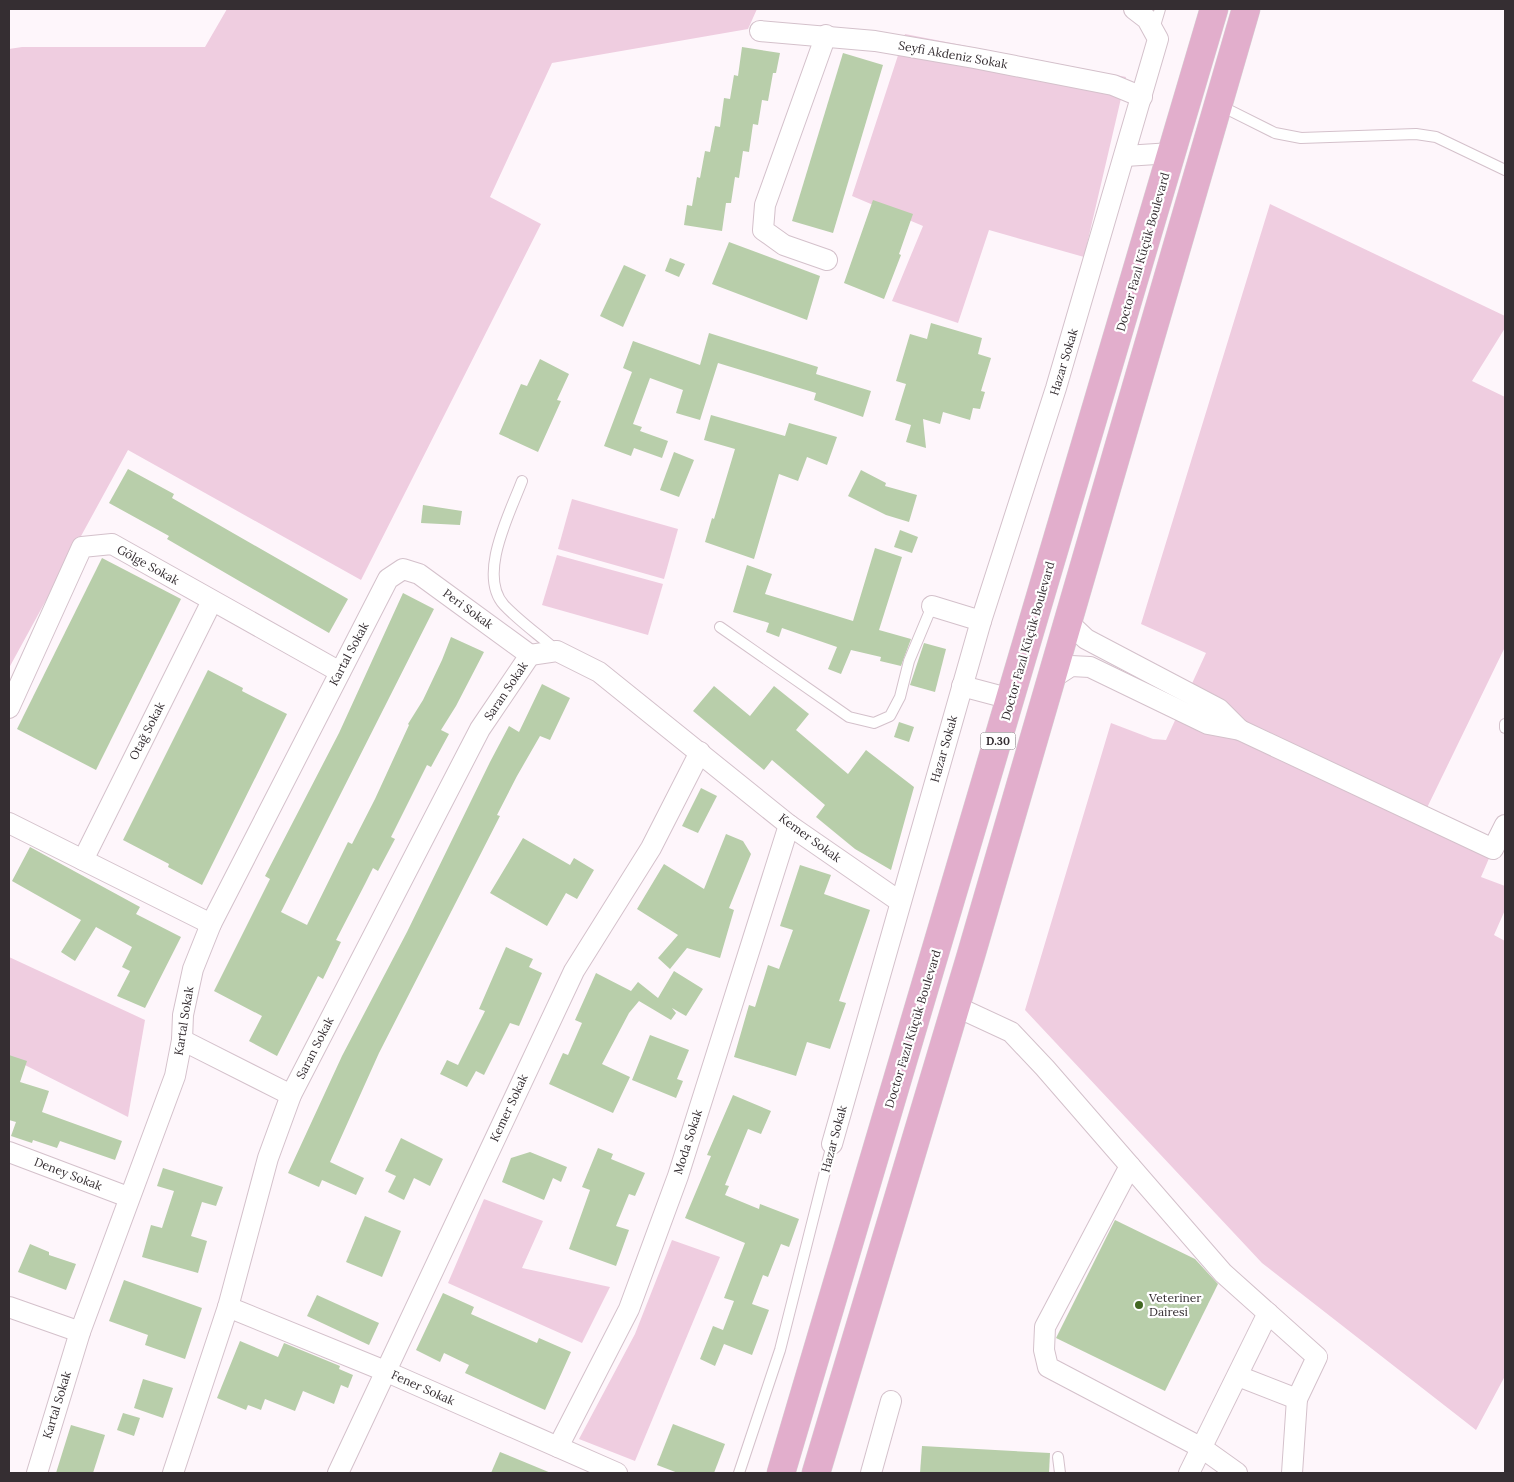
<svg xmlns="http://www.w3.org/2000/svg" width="1514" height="1482" font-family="Lora,serif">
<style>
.green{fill:#efcde0}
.building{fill:#b8ceaa}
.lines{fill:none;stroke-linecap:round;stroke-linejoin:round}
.service-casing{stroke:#d4c1cb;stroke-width:12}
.minor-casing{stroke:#d4c1cb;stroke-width:22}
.trunk-casing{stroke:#d7d5d6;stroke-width:29}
.service{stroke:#fff;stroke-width:10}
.minor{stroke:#fff;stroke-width:20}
.trunk{stroke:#e2aecc;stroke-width:28}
.poi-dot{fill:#416721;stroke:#fff;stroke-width:2}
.labels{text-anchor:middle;stroke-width:4.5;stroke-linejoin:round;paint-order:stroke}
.shield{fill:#fff;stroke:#726d70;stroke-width:1}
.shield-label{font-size:11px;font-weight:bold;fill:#352e32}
.street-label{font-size:12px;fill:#352e32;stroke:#fff}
.poi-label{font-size:12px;fill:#352e32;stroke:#fff;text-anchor:start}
</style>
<rect width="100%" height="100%" fill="#fef6fb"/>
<!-- green -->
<g class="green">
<polygon points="227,9 757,9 748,29 552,63 490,197 541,224 361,580 128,450 9,668 9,49 22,47 205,47"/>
<polygon points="905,34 1126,77 1084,257 989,230 958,323 892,301 923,226 852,196"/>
<polygon points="1270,204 1505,316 1505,328 1472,381 1505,397 1505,647 1423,816 1493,849 1481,877 1505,886 1505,910 1494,935 1505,941 1505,1376 1476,1430 1262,1263 1025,1010 1111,723 1153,739 1166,740 1206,653 1141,624"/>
<polygon points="572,499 678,529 664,579 558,549"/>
<polygon points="557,555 663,584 648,635 542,605"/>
<polygon points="9,957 145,1020 128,1117 9,1057"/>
<polygon points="484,1199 543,1221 522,1268 610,1287 582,1343 448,1283"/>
<polygon points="672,1240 720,1257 635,1461 579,1439 635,1334"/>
</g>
<!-- building -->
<g class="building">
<polygon points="742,47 780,53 776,73 773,73 768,101 762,100 758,125 753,124 749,152 743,151 739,178 735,177 731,203 726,203 722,231 684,225 687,205 692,206 697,177 700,178 705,151 710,152 715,126 720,127 724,98 730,99 734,75 738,76"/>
<polygon points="843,53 883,65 833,233 792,221"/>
<polygon points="873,200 913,214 899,254 901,255 884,299 844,283"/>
<polygon points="729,242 820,276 807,320 712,284"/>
<polygon points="670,258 685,264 679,277 665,271"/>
<polygon points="624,265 646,275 623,327 600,316"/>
<polygon points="931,323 982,338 978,354 991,358 981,391 985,392 980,409 973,408 970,420 943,412 940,424 923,419 926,448 906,442 911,425 895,420 906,384 896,381 910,334 927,339"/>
<polygon points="709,333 818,367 816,374 871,391 863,417 814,400 816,393 718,363 700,420 676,413 683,390 650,378 633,424 642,427 640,431 668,441 662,458 634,448 631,456 604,446 632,372 623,368 633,341 700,365"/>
<polygon points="540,359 569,374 557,400 561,401 538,452 499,434 521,384 527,386"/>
<polygon points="711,415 785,436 789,423 837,437 827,465 807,457 798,481 779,474 754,559 705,542 712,518 714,519 735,449 704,440"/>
<polygon points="674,452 694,460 679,497 660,490"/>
<polygon points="128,469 174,494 172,498 348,599 329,633 167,539 169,536 109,503"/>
<polygon points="861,470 886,483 885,486 917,495 909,522 886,515 848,496"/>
<polygon points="423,505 462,511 460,525 421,523"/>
<polygon points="900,530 918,537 912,553 894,547"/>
<polygon points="875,548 902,557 879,630 911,639 901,666 880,661 881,657 851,650 841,674 828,669 837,647 782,628 779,637 766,632 769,623 733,612 747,565 772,574 765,594 853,621"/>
<polygon points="102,558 181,599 96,770 17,729"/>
<polygon points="403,593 434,609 281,912 307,925 348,842 352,844 375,799 409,725 408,724 423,700 442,660 451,637 484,652 456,706 441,730 449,734 431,767 427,765 391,837 395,839 378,871 373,868 365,884 336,940 341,942 323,979 318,976 277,1056 249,1041 262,1016 214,991 270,879 265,876 339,733"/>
<polygon points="924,643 946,649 935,692 910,685"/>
<polygon points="208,670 243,688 242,691 287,714 202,885 168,867 169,864 123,840"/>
<polygon points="542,684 570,698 550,740 540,736 517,776 497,815 500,816 379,1053 330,1162 364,1178 356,1195 322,1180 319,1187 288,1173 342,1056 407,932 490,762 509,726 519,732"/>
<polygon points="714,686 750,716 774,686 809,714 796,730 848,774 866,750 914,787 891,870 855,849 816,817 825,805 772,760 764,770 693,711"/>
<polygon points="899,722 914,727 909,742 894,737"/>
<polygon points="701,788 717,796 698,833 682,826"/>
<polygon points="726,834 743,841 751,854 729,908 734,910 720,958 687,948 670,969 658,958 678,935 637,909 664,864 704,889"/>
<polygon points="523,838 570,865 574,858 594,870 577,899 566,893 547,926 490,893"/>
<polygon points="30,847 140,907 136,914 181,937 145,1008 117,996 130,971 122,967 132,947 96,927 75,961 61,952 81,920 12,881"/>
<polygon points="800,865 831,875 824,894 870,910 839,1001 846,1003 830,1049 807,1042 796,1076 734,1057 749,1005 755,1007 768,965 779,969 793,930 780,926"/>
<polygon points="506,947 533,959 529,967 542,973 519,1026 510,1023 484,1075 476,1071 467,1087 440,1074 447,1060 458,1065 485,1011 479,1009"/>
<polygon points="674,971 703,989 686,1016 672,1008 676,1013 671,1020 639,1001 629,1013 602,1064 630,1077 613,1113 549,1084 563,1053 568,1055 582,1023 575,1020 596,973 631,991 638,982 658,998"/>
<polygon points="650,1035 689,1050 677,1079 683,1081 676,1098 632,1080"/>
<polygon points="9,1055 27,1061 20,1082 49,1091 42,1112 122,1141 115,1160 60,1141 57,1148 33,1140 32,1143 11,1136 16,1122 9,1120"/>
<polygon points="733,1095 771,1111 761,1134 748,1129 725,1185 729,1186 725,1195 759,1209 760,1204 799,1219 789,1247 781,1244 768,1277 763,1275 752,1304 769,1310 752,1355 724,1344 715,1366 700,1359 713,1326 723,1330 734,1301 724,1298 745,1243 685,1218 711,1156 707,1155"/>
<polygon points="401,1138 443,1159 430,1186 414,1178 404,1200 388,1192 396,1176 385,1171"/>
<polygon points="598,1148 613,1154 611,1159 645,1173 635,1196 629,1194 616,1226 629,1230 616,1266 569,1249 590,1190 582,1187"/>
<polygon points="530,1152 567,1167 561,1182 553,1178 544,1200 502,1182 511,1158"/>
<polygon points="163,1168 223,1187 216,1206 202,1202 191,1236 207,1241 198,1273 142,1257 151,1225 162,1228 174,1191 157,1186"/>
<polygon points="365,1216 401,1231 382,1277 346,1262"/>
<polygon points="1115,1220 1195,1259 1218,1284 1165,1391 1056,1338"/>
<polygon points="30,1244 49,1252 49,1255 76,1264 66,1290 18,1272"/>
<polygon points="124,1280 202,1308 185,1359 145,1345 148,1335 109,1321"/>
<polygon points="443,1293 474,1307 471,1314 537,1343 539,1338 571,1352 545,1410 465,1373 469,1365 444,1353 440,1362 416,1350"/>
<polygon points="317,1295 379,1323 369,1345 307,1316"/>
<polygon points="240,1341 278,1357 284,1343 340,1366 339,1369 353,1375 348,1388 341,1385 334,1404 303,1391 295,1411 265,1399 261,1410 248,1405 246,1410 217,1398"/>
<polygon points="143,1379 173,1388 163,1418 134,1408"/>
<polygon points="123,1413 140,1418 134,1436 117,1430"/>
<polygon points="673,1424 725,1444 714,1473 678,1473 657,1465"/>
<polygon points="71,1425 105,1435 93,1473 56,1473"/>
<polygon points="922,1446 1050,1453 1049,1473 920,1473"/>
<polygon points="500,1452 551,1473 491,1473"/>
</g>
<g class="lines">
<!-- service casing -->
<g class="service-casing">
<g id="service">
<polyline points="1154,29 1160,9"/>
<polyline points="1219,105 1275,133 1301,138 1416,134 1436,137 1505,170"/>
<path d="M522,481C510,513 477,575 504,605C519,621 539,635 556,650"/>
<polyline points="720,627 849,717 874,723 890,716 900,697 909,661 932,606"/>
<polyline points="1505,724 1505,728"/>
<polyline points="1058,1457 1060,1473"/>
<polyline points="739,1473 780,1350 832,1144"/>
</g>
</g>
<!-- minor casing -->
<g class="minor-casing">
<g id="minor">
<polyline points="760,31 875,41 974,58 1113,85 1142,97"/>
<polyline points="826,35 765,205 763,230 784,245 827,260"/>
<polyline points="1125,156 1172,153"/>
<polyline points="932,606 981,621"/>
<polyline points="1068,622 1086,639 1219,709 1240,730"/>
<polyline points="530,655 557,651 599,672 789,825 899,901"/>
<polyline points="1051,679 1071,666 1090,667 1208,724 1240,730 1493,849 1505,825"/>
<polyline points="962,686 1011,699"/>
<polyline points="9,708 82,547 112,544 340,672"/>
<polyline points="9,823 211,924"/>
<polyline points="83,860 212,601"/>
<polyline points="955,1006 1011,1032 1045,1068 1223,1273 1317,1357 1297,1399 1292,1473"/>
<polyline points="182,1040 291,1095"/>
<polyline points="832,1144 981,621 1056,388 1158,39 1147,19 1134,9"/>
<polyline points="9,1152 128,1197"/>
<polyline points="1130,1166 1045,1327 1044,1350 1048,1367 1202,1448 1237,1473"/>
<polyline points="9,1307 80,1332"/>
<polyline points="228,1307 385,1371 617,1473"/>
<polyline points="1238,1376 1297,1399"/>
<polyline points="558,1447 629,1309 678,1176 789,825"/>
<polyline points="37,1473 80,1332 175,1076 182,1040 183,1015 193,969 211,924 388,579 403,569 419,574 530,655"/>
<polyline points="173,1473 228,1307 268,1158 291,1095 480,729 530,655"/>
<polyline points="338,1473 574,971 651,848 700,752"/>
<polyline points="871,1473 891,1401"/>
<polyline points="1189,1473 1268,1313"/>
</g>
</g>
<!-- trunk casing -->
<g class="trunk-casing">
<g id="trunk">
<polyline points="781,1473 1214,9"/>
<polyline points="816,1473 971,955 1246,9"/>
</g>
</g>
<!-- service -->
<use href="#service" class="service"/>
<!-- minor -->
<use href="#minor" class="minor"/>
<!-- trunk -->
<use href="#trunk" class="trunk"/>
</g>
<!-- markers -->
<circle class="poi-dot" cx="1139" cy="1305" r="5"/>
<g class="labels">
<!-- shield labels -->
<rect class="shield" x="980.5" y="732.5" width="35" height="17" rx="4"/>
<g class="shield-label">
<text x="998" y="745">D.30</text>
</g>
<!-- street labels -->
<g class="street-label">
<text transform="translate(953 55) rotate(10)" y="4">Seyfi Akdeniz Sokak</text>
<text transform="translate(1143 252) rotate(-74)" y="4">Doctor Fazıl Küçük Boulevard</text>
<text transform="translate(1064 362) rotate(-73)" y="4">Hazar Sokak</text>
<text transform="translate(148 565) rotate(29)" y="4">Gölge Sokak</text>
<text transform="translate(468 609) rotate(36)" y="4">Peri Sokak</text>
<text transform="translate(1028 641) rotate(-74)" y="4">Doctor Fazıl Küçük Boulevard</text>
<text transform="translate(349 654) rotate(-62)" y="4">Kartal Sokak</text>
<text transform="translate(506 691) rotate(-56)" y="4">Saran Sokak</text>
<text transform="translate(147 731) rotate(-63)" y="4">Otağ Sokak</text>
<text transform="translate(944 749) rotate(-74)" y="4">Hazar Sokak</text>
<text transform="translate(810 838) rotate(36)" y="4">Kemer Sokak</text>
<text transform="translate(184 1021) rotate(-81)" y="4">Kartal Sokak</text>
<text transform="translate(913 1029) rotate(-73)" y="4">Doctor Fazıl Küçük Boulevard</text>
<text transform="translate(315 1048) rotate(-63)" y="4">Saran Sokak</text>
<text transform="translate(509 1108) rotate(-65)" y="4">Kemer Sokak</text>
<text transform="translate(834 1139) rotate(-75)" y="4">Hazar Sokak</text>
<text transform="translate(688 1142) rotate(-72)" y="4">Moda Sokak</text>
<text transform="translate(68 1174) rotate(21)" y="4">Deney Sokak</text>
<text transform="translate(423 1388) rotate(24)" y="4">Fener Sokak</text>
<text transform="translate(57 1405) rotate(-73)" y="4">Kartal Sokak</text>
</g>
<!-- poi labels -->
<g class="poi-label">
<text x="1149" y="1302">Veteriner<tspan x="1149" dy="14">Dairesi</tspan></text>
</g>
</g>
<!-- border -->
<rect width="1514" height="1482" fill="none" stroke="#352e32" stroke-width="20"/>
</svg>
